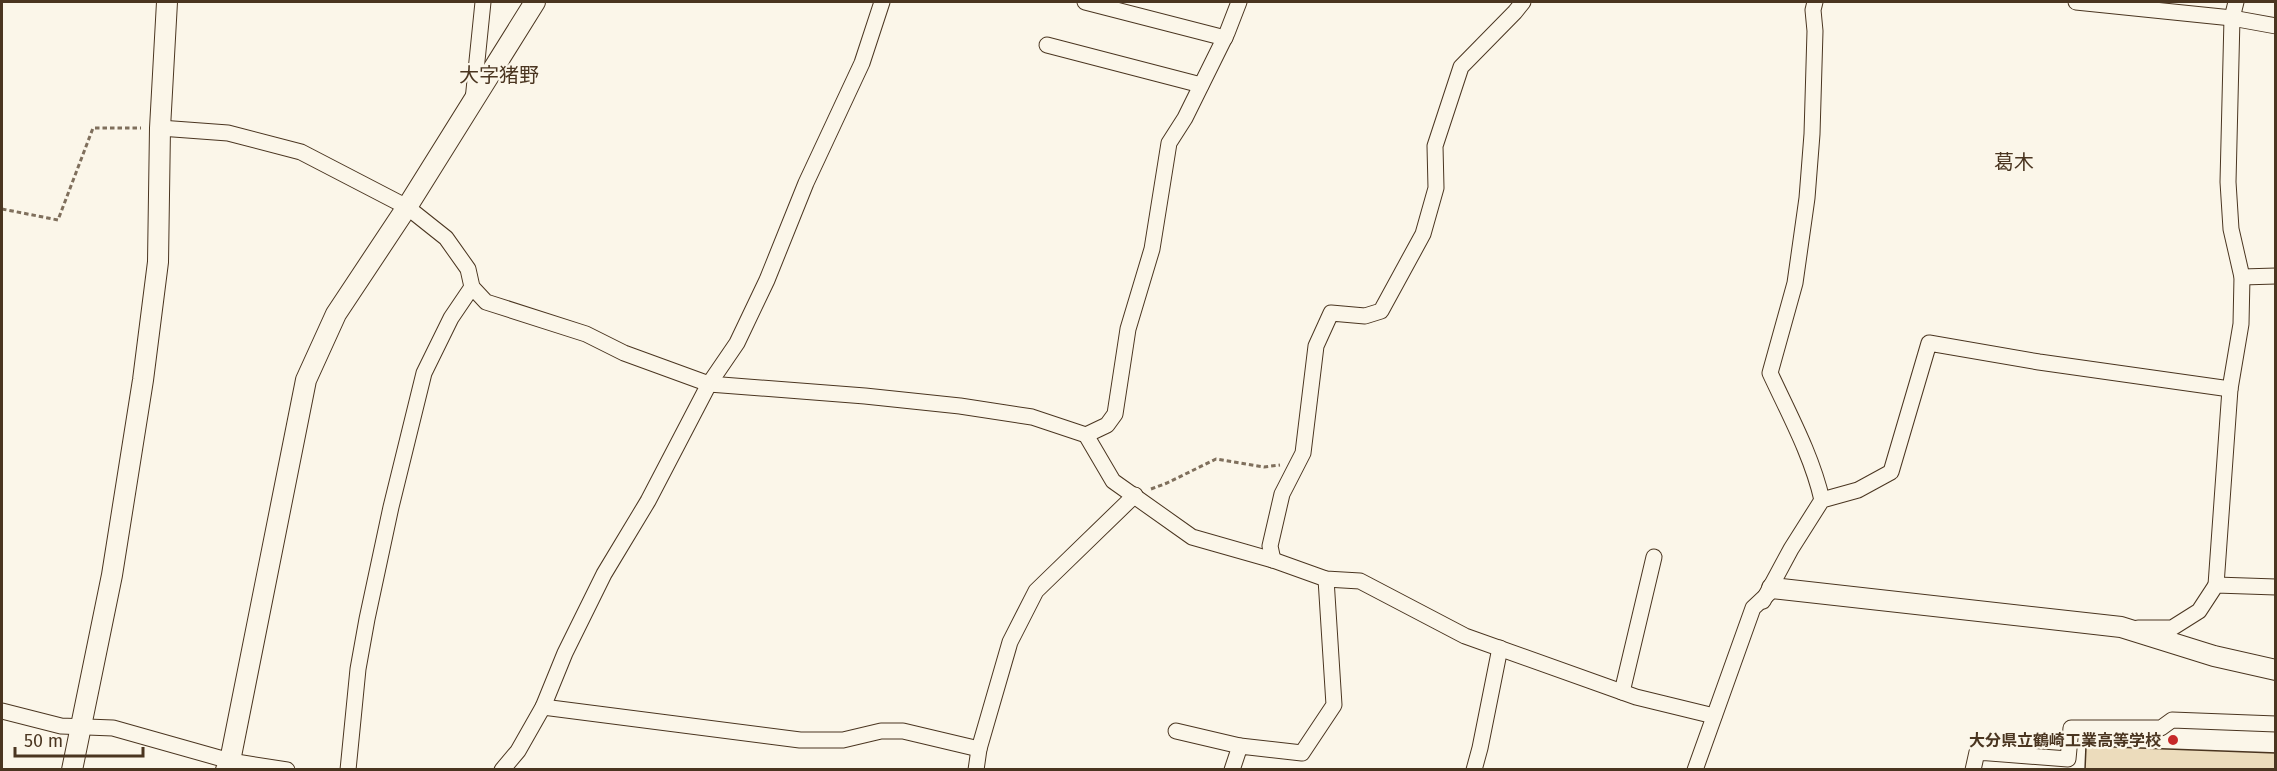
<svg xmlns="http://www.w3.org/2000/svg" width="2277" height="771" font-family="'Fira Sans','Noto Sans JP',sans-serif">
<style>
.building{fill:#ecdcbc;stroke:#4a3520;stroke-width:1.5}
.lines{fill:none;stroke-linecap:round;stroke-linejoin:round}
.minor-casing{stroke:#4a3520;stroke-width:17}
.tertiary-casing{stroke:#4a3520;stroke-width:22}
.path{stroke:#7f6f5c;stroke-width:3;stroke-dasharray:4.5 3;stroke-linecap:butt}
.minor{stroke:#fbf6e9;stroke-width:15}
.tertiary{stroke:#fbf6e9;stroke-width:20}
.poi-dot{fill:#c62828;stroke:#fbf6e9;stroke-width:2}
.labels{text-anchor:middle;stroke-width:4.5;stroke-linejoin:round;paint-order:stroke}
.poi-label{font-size:16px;font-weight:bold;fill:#4a3520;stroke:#fbf6e9;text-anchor:end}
.quarter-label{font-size:20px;fill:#4a3520;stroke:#fbf6e9}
</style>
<rect width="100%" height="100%" fill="#fbf6e9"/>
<!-- building -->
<polygon class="building" points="2086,746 2276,753 2276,770 2085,770"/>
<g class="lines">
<!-- minor casing -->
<g class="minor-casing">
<g id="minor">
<polyline points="1085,2 1225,38"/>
<path d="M1815,2L1813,10L1815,31L1812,134L1807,198L1795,283L1770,373C1789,414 1812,456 1822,500"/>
<polyline points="2076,2 2232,18 2276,26"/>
<polyline points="1047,45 1201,85"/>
<polyline points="473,100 483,2"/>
<polyline points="160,128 228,133 301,152 407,207 446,238 468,269 472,287 486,302 586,334 624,353 709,384 865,396 960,406 1032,417 1086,435 1113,481 1192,537 1273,560 1326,579 1360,581 1465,636 1636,697 1714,716"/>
<polyline points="2242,277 2276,276"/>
<polyline points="1086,435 1107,425 1115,414 1128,329 1152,249 1169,143 1185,118 1227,33 1239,2"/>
<polyline points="1273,560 1270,546 1282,494 1303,453 1316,346 1331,313 1365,316 1381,311 1423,234 1436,188 1435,146 1461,67 1515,12 1523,2"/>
<polyline points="2216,585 2230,389"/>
<polyline points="1763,601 1791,549 1822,500 1858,490 1891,472 1929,343 2039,362 2230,389 2241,324 2242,277 2231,229 2228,182 2232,18 2236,2"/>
<polyline points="2138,628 2172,628 2199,611 2216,585 2276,587"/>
<polyline points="1622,692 1654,557"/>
<polyline points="543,707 800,740 843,740 881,731 903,731 979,749"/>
<polyline points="2,711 61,726 113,728 230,761 287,770"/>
<polyline points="1176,731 1240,746"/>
<polyline points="348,770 358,669 367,619 391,507 424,373 451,318 472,287"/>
<polyline points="502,770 518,751 543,707 565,653 604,574 648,501 709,384 737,343 767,280 806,183 862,63 882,2"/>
<polyline points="976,770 979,749 1010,642 1036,591 1135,495"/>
<polyline points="1232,770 1240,746 1302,753 1334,705 1326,579"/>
<polyline points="1474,770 1480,748 1500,648"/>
<polyline points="1695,770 1753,608 1769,593"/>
<polyline points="1973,770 1977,752 2068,759 2071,728 2161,728 2172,720 2276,724"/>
</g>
</g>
<!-- tertiary casing -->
<g class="tertiary-casing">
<g id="tertiary">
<polyline points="1772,588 2121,627 2214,656 2276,670"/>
<polyline points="72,770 112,575 143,380 158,262 160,128 167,2"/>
<polyline points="226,770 230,761 306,380 336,314 407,207 535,2"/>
</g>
</g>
<!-- path -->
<g class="path">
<polyline points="2,209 58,220 93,128 141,128"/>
<polyline points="1151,489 1167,483 1216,459 1264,467 1280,465"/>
</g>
<!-- minor -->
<use href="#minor" class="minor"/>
<!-- tertiary -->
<use href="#tertiary" class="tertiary"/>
</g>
<!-- markers -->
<circle class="poi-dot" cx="2173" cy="740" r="6"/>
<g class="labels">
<!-- poi labels -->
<g class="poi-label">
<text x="2161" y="746">大分県立鶴崎工業高等学校</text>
</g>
<!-- quarter labels -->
<g class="quarter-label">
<text x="499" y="82">大字猪野</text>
<text x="2014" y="169">葛木</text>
</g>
</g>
<!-- border -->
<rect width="2277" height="771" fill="none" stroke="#4a3520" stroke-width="6"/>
<!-- scale -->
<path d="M15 747v9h128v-9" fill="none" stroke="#4a3520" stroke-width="3"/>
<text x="24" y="747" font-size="18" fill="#4a3520" stroke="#fbf6e9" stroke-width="4.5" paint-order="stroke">50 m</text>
</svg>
